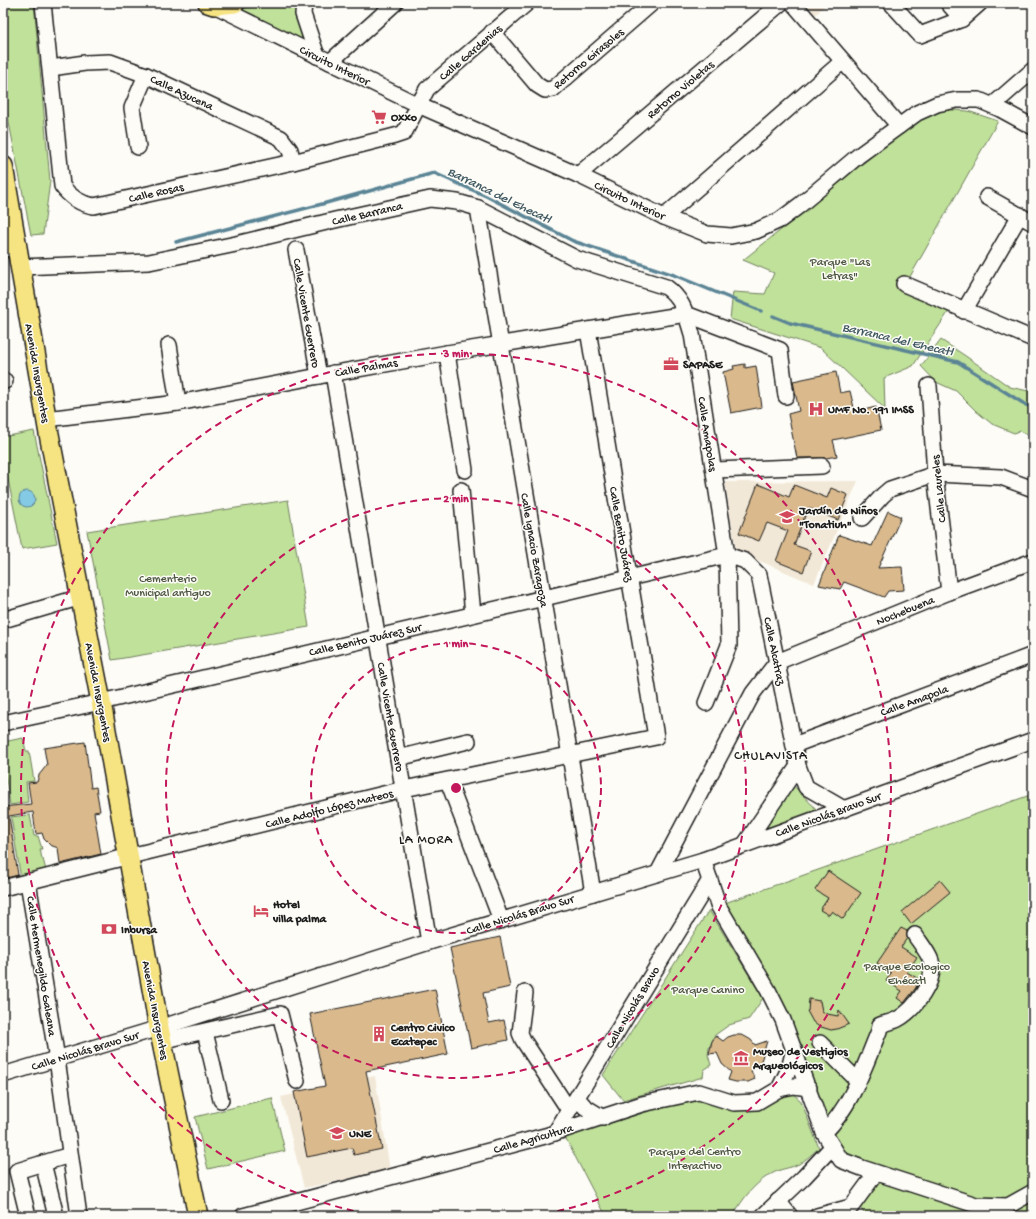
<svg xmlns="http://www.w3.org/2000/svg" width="1036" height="1219" font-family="'Gochi Hand',sans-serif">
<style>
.built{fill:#f2e8d7}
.green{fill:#c0e19a;stroke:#6e7e5b}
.water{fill:#84cae5;stroke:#5a8495}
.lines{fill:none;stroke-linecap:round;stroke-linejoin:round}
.stream{stroke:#5a8495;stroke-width:3.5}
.building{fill:#daba8d;stroke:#1c1c1c}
.minor-casing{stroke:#1c1c1c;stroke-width:18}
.major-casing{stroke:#1c1c1c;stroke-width:22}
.minor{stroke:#fdfcf7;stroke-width:15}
.major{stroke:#f6e381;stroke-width:19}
.ring{fill:none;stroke:#c2185b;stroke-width:2;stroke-dasharray:7 5}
.labels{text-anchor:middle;stroke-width:3;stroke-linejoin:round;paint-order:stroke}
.street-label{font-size:12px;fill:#1c1c1c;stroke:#fdfcf7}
.poi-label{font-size:12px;font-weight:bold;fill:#1c1c1c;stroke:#fdfcf7;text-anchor:start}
.park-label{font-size:12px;fill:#4d5742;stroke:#fdfcf7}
.water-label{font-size:13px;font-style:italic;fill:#405962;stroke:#fdfcf7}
.neighbourhood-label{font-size:13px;letter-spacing:1px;fill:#1c1c1c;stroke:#fdfcf7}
.centre{fill:#c2185b;stroke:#fdfcf7;stroke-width:2}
.ring-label{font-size:12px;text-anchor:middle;font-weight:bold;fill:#c2185b;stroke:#fdfcf7;stroke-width:3;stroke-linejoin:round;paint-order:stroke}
</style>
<rect width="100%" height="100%" fill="#fdfcf7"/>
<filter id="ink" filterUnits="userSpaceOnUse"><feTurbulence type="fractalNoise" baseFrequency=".025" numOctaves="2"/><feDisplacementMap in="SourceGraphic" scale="8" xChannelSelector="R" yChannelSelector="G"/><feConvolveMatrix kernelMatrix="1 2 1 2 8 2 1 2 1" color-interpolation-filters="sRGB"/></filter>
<g filter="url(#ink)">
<!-- built -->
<g class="built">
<polygon points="805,3 828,3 815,15"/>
<polygon points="858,481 814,584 736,551 725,482"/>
<polygon points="375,1076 390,1170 304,1188 281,1097"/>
</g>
<!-- green -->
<g class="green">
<polygon points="3,3 34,3 50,181 43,234 31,235 3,92"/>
<path d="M266,3H297C296,23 299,29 308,47L232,10L257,6Z"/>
<path d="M940,109L968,111L998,121L903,289L949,311L913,366L884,378L885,409L821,348L730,319L733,292L765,294L774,273L743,260C777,233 810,207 844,179C875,154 904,127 940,109Z"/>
<polygon points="941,340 964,355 1010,387 1033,392 1033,436 1020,431 1014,433 992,424 976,411 956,391 936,382 921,366"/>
<polygon points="34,431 57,543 22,549 3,454 3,437"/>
<polygon points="288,500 309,627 112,660 87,531"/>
<polygon points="23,738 26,751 29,751 34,781 26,782 28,802 10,805 3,759 3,742"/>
<polygon points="792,784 820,813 761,834"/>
<polygon points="1033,794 1033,1216 866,1216 856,1202 872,1178 886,1167 860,1160 846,1153 835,1142 824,1119 781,998 722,904"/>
<polygon points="30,815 34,836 38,836 42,849 40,849 42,859 43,859 47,874 21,879 11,817"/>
<polygon points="709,910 763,998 749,1019 729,1025 715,1035 709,1048 708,1055 711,1065 704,1070 703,1077 623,1100 603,1075"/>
<path d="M789,1090L801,1101L819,1148C813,1153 806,1160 799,1164C792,1168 783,1168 775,1172C757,1180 742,1199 733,1216H606L565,1137L698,1096L730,1108L751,1110L769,1103Z"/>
<polygon points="272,1098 285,1151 208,1169 195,1117"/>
</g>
<!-- water -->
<circle class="water" cx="27" cy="499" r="8"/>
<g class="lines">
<!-- stream -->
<g class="stream">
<polyline points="176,242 326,203 434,173 486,196 573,241 674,275 761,311"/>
<polyline points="773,316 790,323 958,362 1026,405 1033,407"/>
</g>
</g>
<!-- building -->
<g class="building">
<polygon points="745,364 745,368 756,366 762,407 731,413 723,372 734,369 733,366"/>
<polygon points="836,372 840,393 850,391 855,412 876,407 881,430 833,440 837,456 826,458 797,458 788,414 799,411 793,381"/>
<polygon points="758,484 789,497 794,485 827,498 831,488 848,495 838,520 808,508 794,545 811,551 803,572 776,561 788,531 767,523 759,541 739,533"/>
<polygon points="888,511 901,517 878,568 902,567 904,590 888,591 884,597 844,582 840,589 819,585 839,535 872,546"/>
<polygon points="85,742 91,788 96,787 100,811 94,812 101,854 60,864 58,848 50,845 44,839 42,833 36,834 33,812 9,816 18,875 3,879 3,807 31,804 28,783 37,782 39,775 47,765 44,748"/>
<polygon points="828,871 861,893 843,919 832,911 829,915 820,910 828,898 815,890"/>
<polygon points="940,880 950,892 911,924 902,912"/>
<polygon points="901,928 907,931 907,938 901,947 917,957 907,972 920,980 915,989 904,1003 897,998 902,991 886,981 891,973 877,963"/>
<polygon points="500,937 510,987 483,993 489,1023 504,1020 508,1040 471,1048 450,948"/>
<polygon points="435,989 448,1054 366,1071 382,1149 354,1155 352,1148 307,1157 294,1092 325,1086 310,1014"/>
<polygon points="809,999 820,1001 822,1011 827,1014 838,1016 839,1010 849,1024 837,1029 831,1030 818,1026 813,1022 807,1011 808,1011"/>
<polygon points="734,1035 741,1035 746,1037 751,1040 755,1045 767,1041 762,1058 760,1063 751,1071 755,1079 748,1082 736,1082 728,1080 731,1072 722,1064 717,1053 709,1054 712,1041 716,1036 723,1041 728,1037"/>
</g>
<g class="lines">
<!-- minor casing -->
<g class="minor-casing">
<g id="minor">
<path d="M43,3L62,186C70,197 80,204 94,206L293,162L395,136L404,133L427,89L527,3"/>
<polyline points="304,3 303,14 317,56"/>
<polyline points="793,3 899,126"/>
<polyline points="891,3 920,35 962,19 980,3"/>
<polyline points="948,3 962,19"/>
<polyline points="214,5 418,105 578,175 664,217 707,234 731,236 756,231 780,220 800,205 858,156 917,113 937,104 957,100 979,100 1000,109 1033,127"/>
<polyline points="492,32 537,85 545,90 553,89 652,3"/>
<polyline points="330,62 395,3"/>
<polyline points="51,68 85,63 110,62 146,75 281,138 290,150 293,162"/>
<polyline points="993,105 1033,70"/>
<polyline points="138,147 132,108 146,75"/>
<polyline points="578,175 781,3"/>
<polyline points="987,197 1033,223"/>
<polyline points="478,208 593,893"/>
<polyline points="664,217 843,61"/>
<polyline points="3,249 17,248"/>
<polyline points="296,250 319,376"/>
<path d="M19,267L149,262L236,244L335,220L430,199L457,202L478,208L577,259L666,287C684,300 686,315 692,334L727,555L729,645L706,703"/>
<polyline points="904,284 1033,339"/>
<polyline points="964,311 1020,215"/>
<polyline points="686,314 780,350 786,396"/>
<polyline points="169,345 178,403"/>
<polyline points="447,353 465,470"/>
<polyline points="333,373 429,942"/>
<polyline points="3,381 5,381"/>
<polyline points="929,386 935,474 949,592"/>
<polyline points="46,419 178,403 319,376 447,353 686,314"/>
<polyline points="714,470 822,466"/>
<polyline points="461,490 473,614"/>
<polyline points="862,518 883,495 890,489 935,474 1001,477 1033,489"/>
<polyline points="727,555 745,561 759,575 798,766 806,787 844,809"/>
<polyline points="3,620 81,597"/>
<polyline points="3,723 101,702 727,555"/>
<polyline points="794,745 1033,655"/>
<polyline points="398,758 468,741"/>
<polyline points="448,781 501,920"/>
<polyline points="745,844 798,766"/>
<polyline points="703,860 719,907 768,990 783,1020 824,1133 841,1160 862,1168 976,1205 1008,1206 1033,1192"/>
<polyline points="658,873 753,693 777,662 949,592 1033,561"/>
<polyline points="28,882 57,1059 79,1216"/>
<polyline points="3,888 118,859 404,789 656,737 588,330"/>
<polyline points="525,993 520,1033 523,1040 569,1110"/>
<polyline points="205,1032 221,1100"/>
<polyline points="161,1041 280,1014 297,1081"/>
<polyline points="820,1043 858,1081"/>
<polyline points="3,1075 159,1028 429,942 703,860 1033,740"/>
<polyline points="779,1089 794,1086 809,1088"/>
<polyline points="577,1098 585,1107 603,1118"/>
<polyline points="555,1133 710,880"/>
<path d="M824,1133C852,1105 864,1067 879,1031L880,1025C886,1023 892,1022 898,1019C914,1010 937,981 931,961C928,952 920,943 915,935"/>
<polyline points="43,1163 56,1216"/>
<polyline points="778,1201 790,1216"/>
<polyline points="28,1216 17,1171 70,1155"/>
<polyline points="243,1216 545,1136 642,1104 699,1092 734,1103 757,1102 779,1089 789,1069 794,1049"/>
<polyline points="763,1216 804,1177 832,1147"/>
<polyline points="817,1216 851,1207 876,1173"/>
</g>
</g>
<!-- major casing -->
<g class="major-casing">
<g id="major">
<polyline points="208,3 214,5 235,3"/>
<polyline points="3,166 49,434 101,702 159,1028 198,1216"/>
</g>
</g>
<!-- minor -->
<use href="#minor" class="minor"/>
<!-- major -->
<use href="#major" class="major"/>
</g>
</g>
<!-- distance rings -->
<g class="ring">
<circle cx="456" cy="788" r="145"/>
<circle cx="456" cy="788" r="290"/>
<path d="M377 1216A435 435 0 1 1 535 1216"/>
</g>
<!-- icons -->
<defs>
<g id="supermarket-bare" transform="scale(1.2)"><path d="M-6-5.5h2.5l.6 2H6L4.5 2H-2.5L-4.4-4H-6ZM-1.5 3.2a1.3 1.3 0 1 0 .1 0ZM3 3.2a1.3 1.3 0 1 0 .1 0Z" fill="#d1495b" stroke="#fdfcf7" stroke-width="2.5" paint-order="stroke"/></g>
<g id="office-bare" transform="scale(1.2)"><path d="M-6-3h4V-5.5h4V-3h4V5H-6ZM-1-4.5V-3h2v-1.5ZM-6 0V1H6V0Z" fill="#d1495b" stroke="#fdfcf7" stroke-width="2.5" paint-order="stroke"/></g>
<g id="hospital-bare" transform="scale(1.2)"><path d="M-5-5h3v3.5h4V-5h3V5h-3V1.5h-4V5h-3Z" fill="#d1495b" stroke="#fdfcf7" stroke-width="2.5" paint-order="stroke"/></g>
<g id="school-bare" transform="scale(1.2)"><path d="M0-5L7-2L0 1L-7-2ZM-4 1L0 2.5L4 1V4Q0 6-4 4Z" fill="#d1495b" stroke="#fdfcf7" stroke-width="2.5" paint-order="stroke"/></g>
<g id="hotel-bare" transform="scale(1.2)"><path d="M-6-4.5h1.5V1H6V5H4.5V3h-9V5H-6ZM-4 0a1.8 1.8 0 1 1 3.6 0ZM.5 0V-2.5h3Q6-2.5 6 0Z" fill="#d1495b" stroke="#fdfcf7" stroke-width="2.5" paint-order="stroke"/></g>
<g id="bank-bare" transform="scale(1.2)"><path d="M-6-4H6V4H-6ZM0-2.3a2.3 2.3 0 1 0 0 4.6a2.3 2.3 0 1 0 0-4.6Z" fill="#d1495b" stroke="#fdfcf7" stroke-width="2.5" paint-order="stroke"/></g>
<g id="building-bare" transform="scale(1.2)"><path d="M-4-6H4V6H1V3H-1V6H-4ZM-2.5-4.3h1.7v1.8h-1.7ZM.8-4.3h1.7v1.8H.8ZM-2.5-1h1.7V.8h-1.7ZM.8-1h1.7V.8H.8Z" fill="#d1495b" stroke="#fdfcf7" stroke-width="2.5" paint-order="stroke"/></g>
<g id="museum-bare" transform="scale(1.2)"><path d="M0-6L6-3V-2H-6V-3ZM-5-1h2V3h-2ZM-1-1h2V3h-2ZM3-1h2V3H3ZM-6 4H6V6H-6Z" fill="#d1495b" stroke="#fdfcf7" stroke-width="2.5" paint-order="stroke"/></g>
<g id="university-bare" transform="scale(1.2)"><path d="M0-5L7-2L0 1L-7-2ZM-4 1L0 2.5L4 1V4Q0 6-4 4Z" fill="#d1495b" stroke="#fdfcf7" stroke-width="2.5" paint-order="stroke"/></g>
</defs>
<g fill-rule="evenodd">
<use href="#supermarket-bare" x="379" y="117"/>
<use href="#office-bare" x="671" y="364"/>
<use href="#hospital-bare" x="816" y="409"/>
<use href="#school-bare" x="787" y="517"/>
<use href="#hotel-bare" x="261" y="911"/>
<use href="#bank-bare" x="109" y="929"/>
<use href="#building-bare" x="379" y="1034"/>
<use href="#museum-bare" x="741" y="1058"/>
<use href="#university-bare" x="337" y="1133"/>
</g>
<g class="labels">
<!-- street labels -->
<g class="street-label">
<text transform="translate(470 52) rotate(-41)" y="4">Calle Gardenias</text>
<text transform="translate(588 58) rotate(-40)" y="4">Retorno Girasoles</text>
<text transform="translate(335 65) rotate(26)" y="4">Circuito Interior</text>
<text transform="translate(680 89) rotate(-40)" y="4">Retorno Violetas</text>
<text transform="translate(182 92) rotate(25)" y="4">Calle Azucena</text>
<text transform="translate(156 192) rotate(-13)" y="4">Calle Rosas</text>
<text transform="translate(630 200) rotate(25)" y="4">Circuito Interior</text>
<text transform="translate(367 213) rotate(-13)" y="4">Calle Barranca</text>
<text transform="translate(307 313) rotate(80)" y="4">Calle Vicente Guerrero</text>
<text transform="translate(366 367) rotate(-10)" y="4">Calle Palmas</text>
<text transform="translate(38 373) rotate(80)" y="4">Avenida Insurgentes</text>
<text transform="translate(708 434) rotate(81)" y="4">Calle Amapolas</text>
<text transform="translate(938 489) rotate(-96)" y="4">Calle Laureles</text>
<text transform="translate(622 534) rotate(80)" y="4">Calle Benito Juárez</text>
<text transform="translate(535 550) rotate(80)" y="4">Calle Ignacio Zaragoza</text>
<text transform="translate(905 610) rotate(-22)" y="4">Nochebuena</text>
<text transform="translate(365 639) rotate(-13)" y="4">Calle Benito Juárez Sur</text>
<text transform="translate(775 651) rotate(78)" y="4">Calle Alcatraz</text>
<text transform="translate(99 692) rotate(79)" y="4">Avenida Insurgentes</text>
<text transform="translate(914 700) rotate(-20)" y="4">Calle Amapola</text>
<text transform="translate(391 717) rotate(80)" y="4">Calle Vicente Guerrero</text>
<text transform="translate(329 808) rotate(-14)" y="4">Calle Adolfo López Mateos</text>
<text transform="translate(828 814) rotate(-20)" y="4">Calle Nicolás Bravo Sur</text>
<text transform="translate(520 914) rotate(-17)" y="4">Calle Nicolás Bravo Sur</text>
<text transform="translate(42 966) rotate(81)" y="4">Calle Hermenegildo Galeana</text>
<text transform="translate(632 1007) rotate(-59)" y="4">Calle Nicolás Bravo</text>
<text transform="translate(156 1010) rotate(79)" y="4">Avenida Insurgentes</text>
<text transform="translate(85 1050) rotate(-17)" y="4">Calle Nicolás Bravo Sur</text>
<text transform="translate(533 1138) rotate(-16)" y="4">Calle Agricultura</text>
</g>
<!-- poi labels -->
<g class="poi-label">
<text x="391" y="121">Oxxo</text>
<text x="683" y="368">SAPASE</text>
<text x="828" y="413">UMF No. 191 IMSS</text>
<text x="799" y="514">Jardín de Niños<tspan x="799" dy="14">"Tonatiuh"</tspan></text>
<text x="273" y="908">Hotel<tspan x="273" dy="14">villa palma</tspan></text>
<text x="121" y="933">Inbursa</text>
<text x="391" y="1031">Centro Civico<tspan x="391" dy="14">Ecatepec</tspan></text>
<text x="753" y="1055">Museo de Vestigios<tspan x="753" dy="14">Arqueológicos</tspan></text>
<text x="349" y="1137">UNE</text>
</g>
<!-- park labels -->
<g class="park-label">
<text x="840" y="265">Parque "Las<tspan x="840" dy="14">Letras"</tspan></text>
<text x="168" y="582">Cementerio<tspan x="168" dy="14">Municipal antiguo</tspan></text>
<text x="907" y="970">Parque Ecologico<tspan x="907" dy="14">Ehécatl</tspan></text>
<text x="708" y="993">Parque Canino</text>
<text x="695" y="1155">Parque del Centro<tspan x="695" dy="14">Interactivo</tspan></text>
</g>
<!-- water labels -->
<g class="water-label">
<text transform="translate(500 194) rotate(26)" y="5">Barranca del Ehecatl</text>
<text transform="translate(898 338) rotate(13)" y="5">Barranca del Ehecatl</text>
</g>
<!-- neighbourhood labels -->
<g class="neighbourhood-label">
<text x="771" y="759">CHULAVISTA</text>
<text x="426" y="843">LA MORA</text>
</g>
</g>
<circle cx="456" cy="788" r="6" class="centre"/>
<g class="ring-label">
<text x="456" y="357">3 min</text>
<text x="456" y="502">2 min</text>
<text x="456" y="647">1 min</text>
</g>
<!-- margin -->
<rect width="1036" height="1219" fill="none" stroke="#fdfcf7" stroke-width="16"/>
<rect x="8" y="8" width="1020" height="1203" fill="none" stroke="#1c1c1c" stroke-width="1.5" filter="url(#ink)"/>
</svg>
